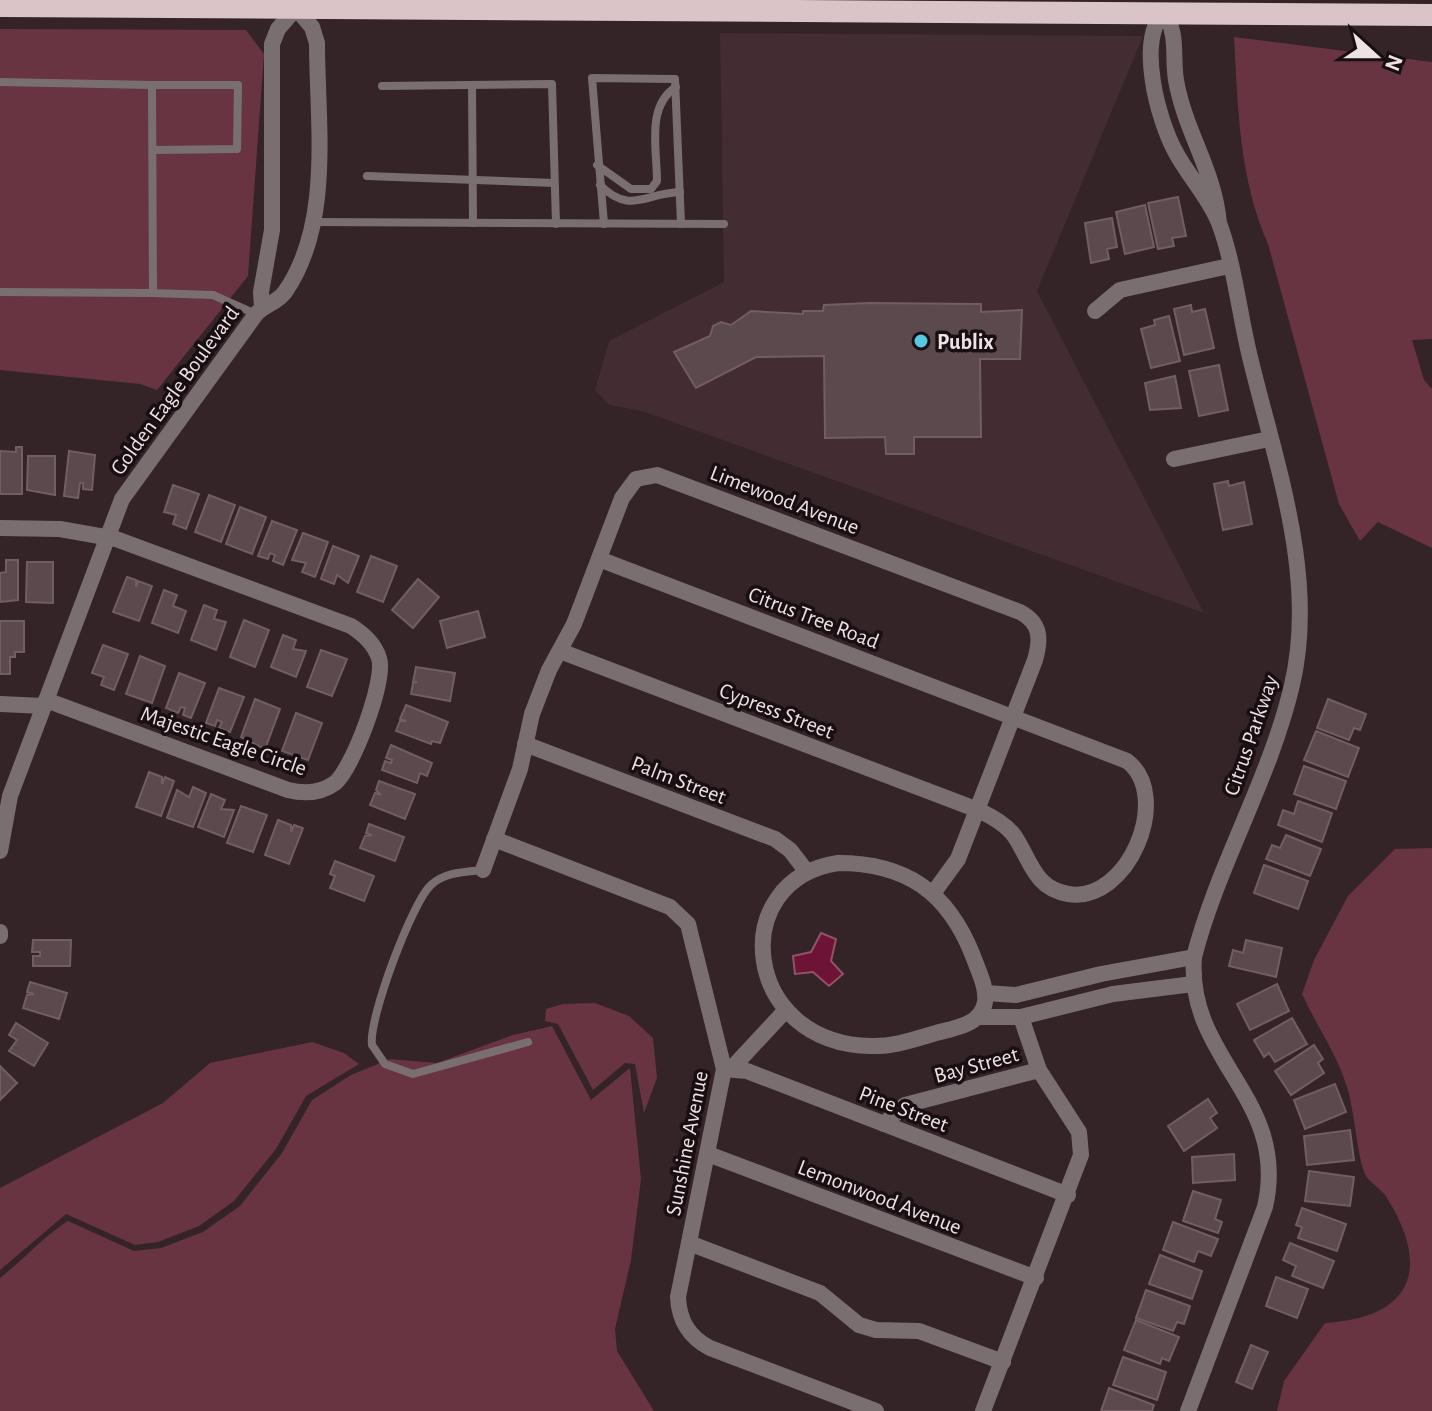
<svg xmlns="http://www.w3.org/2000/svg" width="1432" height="1411" font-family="'Alegreya Sans',sans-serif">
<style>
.built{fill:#432c32}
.green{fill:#683442}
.water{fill:#6d1335;stroke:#94516a;stroke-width:2}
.building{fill:#5c494d;stroke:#725e62;stroke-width:2}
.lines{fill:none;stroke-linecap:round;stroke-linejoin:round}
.service{stroke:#796f71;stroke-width:8}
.minor{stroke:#796f71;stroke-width:16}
.trunk{stroke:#dac4c8;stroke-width:22}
.poi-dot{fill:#56c9e1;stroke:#170f11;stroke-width:3}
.labels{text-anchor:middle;stroke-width:7;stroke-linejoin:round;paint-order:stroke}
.poi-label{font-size:22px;font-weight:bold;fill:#eee2e5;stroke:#170f11;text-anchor:start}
.street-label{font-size:22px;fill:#eee2e5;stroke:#170f11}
</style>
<rect width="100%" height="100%" fill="#342327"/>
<!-- built -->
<polygon class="built" points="720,33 1143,36 1037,291 1204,613 642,411 609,405 595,390 609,341 724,282"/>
<!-- green -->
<g class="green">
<polygon points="0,29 246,30 264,54 248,276 157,390 140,384 0,370"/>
<path d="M1234,37L1432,62V339L1412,340L1424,380L1432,389V548L1378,522L1360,541L1339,504L1268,244C1239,178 1238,109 1234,37Z"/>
<path d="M1432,848V1411H1277L1284,1381L1325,1323C1411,1318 1432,1270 1387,1198C1382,1189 1371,1184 1366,1176C1358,1163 1354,1107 1347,1087C1337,1054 1316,1025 1302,994L1314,960L1348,896L1395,849Z"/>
<polygon points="595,1003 629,1016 653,1038 657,1078 644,1113 635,1064 625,1063 593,1090 558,1024 545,1021 546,1009 563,1004"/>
<path d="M552,1026L591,1100L630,1068L641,1179L631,1260L615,1329L617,1351L654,1411H0V1278C23,1260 44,1236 68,1221L134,1251L161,1248L203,1232L240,1206L282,1153L312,1100L351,1075L390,1059L437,1063L513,1035Z"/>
<polygon points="312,1042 344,1053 359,1064 306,1096 276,1149 234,1201 199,1226 158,1242 135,1245 66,1214 0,1270 0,1188 163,1103 210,1063"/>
</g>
<!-- water -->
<polygon class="water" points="821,933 836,939 831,961 843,974 829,986 813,972 795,974 793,956 811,952"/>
<!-- building -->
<g class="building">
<polygon points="1178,197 1186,236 1172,238 1174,246 1158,249 1148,203"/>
<polygon points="1145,205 1154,247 1125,254 1116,212"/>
<polygon points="1112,218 1117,247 1107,249 1109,259 1091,263 1085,223"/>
<polygon points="869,303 981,304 981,312 1022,310 1020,359 980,359 981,437 914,437 914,454 886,454 885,437 825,438 824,356 756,357 696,388 674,352 710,336 713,326 721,322 731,325 751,311 803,314 803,311 823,311 824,305"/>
<polygon points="1191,305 1192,312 1205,309 1214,348 1184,355 1174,309"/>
<polygon points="1169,316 1180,361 1151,368 1141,329 1155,325 1154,320"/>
<polygon points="1219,365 1228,410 1199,416 1189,371"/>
<polygon points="1175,376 1181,408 1150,410 1145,383"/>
<polygon points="16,447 22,447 22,494 0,494 0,451 16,452"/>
<polygon points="69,451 95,455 92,490 83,489 83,483 80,483 78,498 64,496"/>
<polygon points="28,456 55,456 55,495 27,490"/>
<polygon points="1228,481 1229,486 1244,482 1252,524 1223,530 1214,484"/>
<polygon points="173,485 199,494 186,529 173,524 176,515 164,512"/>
<polygon points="209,495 235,505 221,542 195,532"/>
<polygon points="240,507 266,517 252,554 226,544"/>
<polygon points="272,521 297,530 283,565 273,561 275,555 270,553 268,559 258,556"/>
<polygon points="303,533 328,542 315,577 302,572 306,563 292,560"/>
<polygon points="333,546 359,556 348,583 337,575 334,584 321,579"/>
<polygon points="371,556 397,566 383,602 357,592"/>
<polygon points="6,560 18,560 18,600 0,602 0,573 6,572"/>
<polygon points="27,562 53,562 53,603 26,602"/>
<polygon points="127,577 136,580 136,587 138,581 152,586 139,621 113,612"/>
<polygon points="418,579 439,597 413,628 392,610"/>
<polygon points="164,590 177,595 173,606 186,611 178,633 152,623"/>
<polygon points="204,605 217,610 214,619 226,622 216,650 191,640"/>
<polygon points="478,611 485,637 447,648 440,621"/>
<polygon points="244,620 269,630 255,667 230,657"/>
<polygon points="0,621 24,621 24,652 15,652 15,657 10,657 10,674 0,674"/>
<polygon points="283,635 296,640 293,649 306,651 296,677 271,667"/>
<polygon points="103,645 128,654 114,690 101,685 104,677 92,673"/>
<polygon points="321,650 347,659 332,696 307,687"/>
<polygon points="140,656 165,666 152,703 126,694"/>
<polygon points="416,667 455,673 450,701 411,694 413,683 417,682 413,682"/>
<polygon points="179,673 205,683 191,718 183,715 185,708 181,707 178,713 166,708"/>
<polygon points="219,688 244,697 230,732 219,728 222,722 217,720 215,726 206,723"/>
<polygon points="255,699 280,709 265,749 241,737"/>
<polygon points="1328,699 1366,714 1360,730 1354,728 1349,740 1317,728"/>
<polygon points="406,705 448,722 440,743 432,741 431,744 396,731 400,721 406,721 400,719"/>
<polygon points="296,713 322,723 308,760 282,751"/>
<polygon points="1316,731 1359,748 1348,777 1304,760"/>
<polygon points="391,745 432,763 427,776 420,773 417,783 382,770 385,761 391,763 392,760 386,758"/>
<polygon points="1304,766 1346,781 1336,809 1294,794"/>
<polygon points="149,772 162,777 162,784 165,777 174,781 161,816 136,807"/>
<polygon points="379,781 415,794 405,819 370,805 375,793 381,795 376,790"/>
<polygon points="193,787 206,793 193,827 167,818 177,790 189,797"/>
<polygon points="211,794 225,800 221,809 234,810 224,837 198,827"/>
<polygon points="1298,801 1332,813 1322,842 1278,825 1283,810 1294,814"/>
<polygon points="241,806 267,815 253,852 227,843"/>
<polygon points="278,820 291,825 291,832 294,825 303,828 289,864 265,855"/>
<polygon points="369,824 404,837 395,861 360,848 365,836 372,835 366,833"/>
<polygon points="1286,835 1321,849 1310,876 1266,859 1272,845 1280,848"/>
<polygon points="335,861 374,876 364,901 330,888 335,876 330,874"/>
<polygon points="1264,865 1308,881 1298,909 1254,893"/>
<polygon points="33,940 71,940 70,966 33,966 33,956 40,956 40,952 32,952"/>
<polygon points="1246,940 1282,948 1276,977 1229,966 1233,950 1243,953"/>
<polygon points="30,982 67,993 59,1019 23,1008 27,995 34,994 27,992"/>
<polygon points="1277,984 1289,1011 1250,1030 1237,1004"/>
<polygon points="1292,1018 1307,1044 1275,1062 1269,1053 1264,1057 1254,1040"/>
<polygon points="16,1023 48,1043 34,1066 9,1051 17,1040 9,1035"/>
<polygon points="1314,1045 1323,1059 1318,1063 1324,1073 1291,1095 1275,1071"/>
<polygon points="0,1066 17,1083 0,1100"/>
<polygon points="1335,1084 1346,1112 1305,1129 1294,1100"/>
<polygon points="1208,1099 1217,1113 1210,1118 1217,1128 1184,1151 1168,1126"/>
<polygon points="1350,1130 1354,1160 1307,1165 1304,1136"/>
<polygon points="1234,1154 1235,1180 1193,1183 1192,1157"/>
<polygon points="1309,1171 1354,1177 1350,1206 1305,1201"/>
<polygon points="1193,1191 1221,1200 1215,1219 1222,1222 1218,1233 1183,1221"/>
<polygon points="1302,1208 1346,1224 1337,1251 1298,1238 1302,1227 1296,1225"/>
<polygon points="1173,1222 1218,1239 1211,1256 1198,1251 1194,1262 1163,1250"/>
<polygon points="1290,1243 1334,1261 1323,1288 1292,1276 1296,1266 1283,1260"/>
<polygon points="1160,1255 1202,1271 1192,1299 1149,1284"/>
<polygon points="1276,1277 1308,1289 1297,1318 1266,1306"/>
<polygon points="1146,1290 1190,1306 1184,1324 1177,1322 1173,1331 1136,1318"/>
<polygon points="1136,1320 1179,1337 1169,1361 1162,1358 1160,1364 1124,1350"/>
<polygon points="1251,1345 1268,1352 1252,1389 1236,1382"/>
<polygon points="1123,1357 1166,1372 1157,1400 1113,1385"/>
<polygon points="1109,1388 1154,1405 1152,1411 1101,1411"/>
</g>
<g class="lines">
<!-- service -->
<g class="service">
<polyline points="0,82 152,85"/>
<polyline points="472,85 473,223"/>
<polyline points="382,86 552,84 556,224"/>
<polyline points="154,150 237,149 238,85 152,85 153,293 213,295 256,314"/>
<path d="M597,165L631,189H651L657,181C657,149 646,106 676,87"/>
<polyline points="367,176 554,183"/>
<path d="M600,185C630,215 645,193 680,192"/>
<polyline points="313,222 724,224"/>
<polyline points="604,224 592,78 675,79 681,224"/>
<polyline points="0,292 153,293"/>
<path d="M483,870C464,872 445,872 431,885C412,902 368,1020 372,1045L385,1064L413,1074L528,1042"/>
</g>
<!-- minor -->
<g class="minor">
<polyline points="262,307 261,292 272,230 272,44 278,29 296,8"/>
<polyline points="1095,311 1120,290 1229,266"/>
<polyline points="1174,459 1269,439"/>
<path d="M0,528L60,529L116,539L351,626C363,634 374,643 379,658C386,680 353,768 335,783C320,794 304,794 288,790L46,700"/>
<path d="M560,651L978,810C991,816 1004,823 1013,834C1031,859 1033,888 1068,894C1128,904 1173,796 1127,761L599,559"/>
<polyline points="0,704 44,706"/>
<polyline points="525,744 775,839 790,850 807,872"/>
<path d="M494,839L670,907L688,924L724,1069L678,1297C679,1321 689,1337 710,1348L876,1411"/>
<path d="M0,851L10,796L122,499L256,314C264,305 277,303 285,292C333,223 317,122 317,43L312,27L296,8"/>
<path d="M838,863C906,863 948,892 973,956C978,970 987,987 985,1002C981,1025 955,1028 936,1033C915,1039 893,1047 871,1046C742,1044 725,880 838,863Z"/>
<path d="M483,870L520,769L532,714L549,670L574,624L622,498L636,479L657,475L1020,612C1041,623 1041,639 1035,660L958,859L934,892"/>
<polyline points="0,932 0,936"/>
<polyline points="985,993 1016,995 1101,974 1194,957"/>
<polyline points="978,1017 1021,1017 1113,994 1193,984"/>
<polyline points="732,1068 785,1011"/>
<polyline points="724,1069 747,1071 1068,1195"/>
<polyline points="884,1124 905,1105 1039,1070"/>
<polyline points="708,1154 1036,1278"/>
<polyline points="689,1243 820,1293 859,1325 876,1330 919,1331 1003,1362"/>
<polyline points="983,1411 1081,1155 1079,1132 1039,1070 1021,1017"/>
<path d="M1188,1411L1265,1207C1290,1098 1186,1060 1194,957C1218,864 1270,779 1292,685C1318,575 1274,459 1249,353C1239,311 1234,263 1219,223C1209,197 1188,176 1175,151C1158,119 1137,43 1163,13C1179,31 1172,57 1176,80C1185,132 1214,169 1219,223"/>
</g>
<!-- trunk -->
<polyline class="trunk" points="0,6 1432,15"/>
</g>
<!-- markers -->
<circle class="poi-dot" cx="921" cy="341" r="8"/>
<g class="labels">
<!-- poi labels -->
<g class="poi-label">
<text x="937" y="349">Publix</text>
</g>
<!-- street labels -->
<g class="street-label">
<text transform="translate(174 390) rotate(-54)" y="8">Golden Eagle Boulevard</text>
<text transform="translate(785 499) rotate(21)" y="8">Limewood Avenue</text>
<text transform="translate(814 617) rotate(21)" y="8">Citrus Tree Road</text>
<text transform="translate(777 710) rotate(21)" y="8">Cypress Street</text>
<text transform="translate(1250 735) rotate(-71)" y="8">Citrus Parkway</text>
<text transform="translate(224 740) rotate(19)" y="8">Majestic Eagle Circle</text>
<text transform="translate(679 779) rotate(21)" y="8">Palm Street</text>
<text transform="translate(976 1064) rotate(-15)" y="8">Bay Street</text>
<text transform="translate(904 1108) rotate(21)" y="8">Pine Street</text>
<text transform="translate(686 1143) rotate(-79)" y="8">Sunshine Avenue</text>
<text transform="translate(880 1196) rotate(21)" y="8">Lemonwood Avenue</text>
</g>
</g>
<!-- north arrow -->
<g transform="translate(1376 56) rotate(111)" stroke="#170f11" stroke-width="6" paint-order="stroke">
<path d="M0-6L14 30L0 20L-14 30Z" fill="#eee2e5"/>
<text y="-12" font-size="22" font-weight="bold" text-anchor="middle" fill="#eee2e5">N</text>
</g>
</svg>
